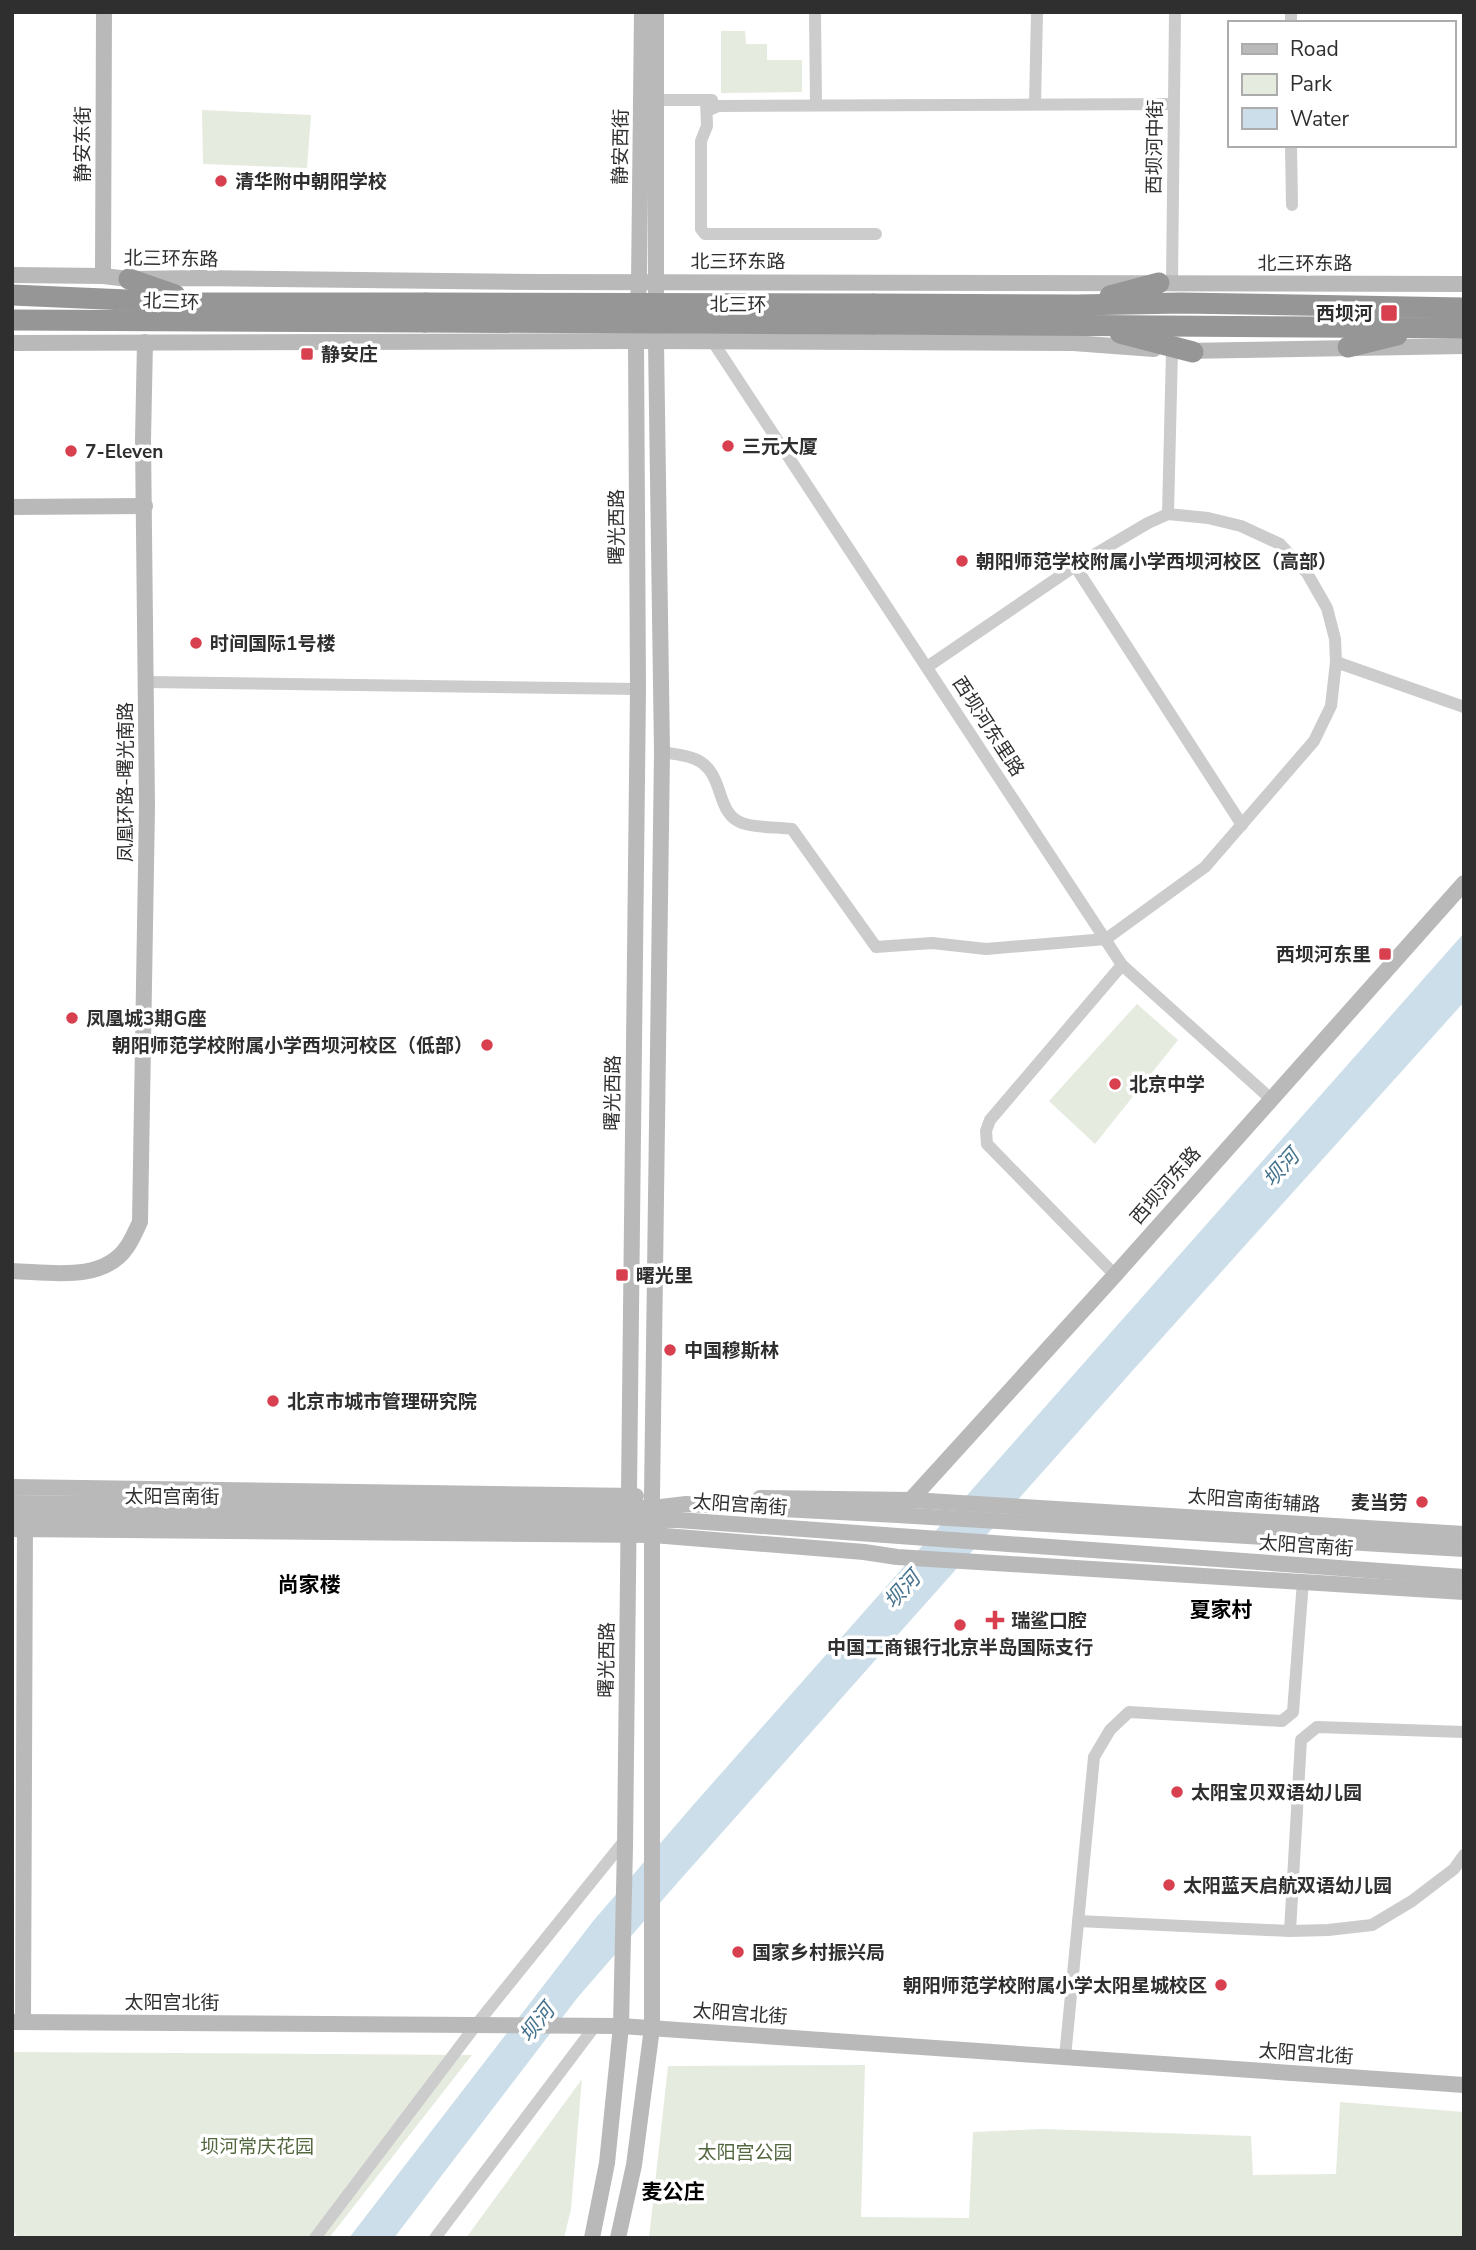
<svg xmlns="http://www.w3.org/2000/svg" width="1476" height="2250" font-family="'Nunito Sans','Noto Sans SC',sans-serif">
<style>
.green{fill:#e5ebde}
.water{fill:#cbdee9}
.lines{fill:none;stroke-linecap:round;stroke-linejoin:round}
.street{stroke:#ccc;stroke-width:12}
.secondary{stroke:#b9b9b9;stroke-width:16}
.highway{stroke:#969696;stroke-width:21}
.highway-bridge{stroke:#969696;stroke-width:21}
.poi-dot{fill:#d83f4f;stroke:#fff;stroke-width:2.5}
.labels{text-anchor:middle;stroke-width:7;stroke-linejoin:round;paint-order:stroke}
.street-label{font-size:19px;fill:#2f2f2f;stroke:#fff}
.poi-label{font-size:19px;font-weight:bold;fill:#2f2f2f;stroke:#fff;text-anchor:start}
.park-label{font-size:19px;fill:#53673f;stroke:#fff}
.water-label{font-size:21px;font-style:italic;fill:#43718b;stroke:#fff}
.neighbourhood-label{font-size:21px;font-weight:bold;fill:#000;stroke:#fff}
</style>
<rect width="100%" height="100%" fill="#fff"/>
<!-- green -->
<g class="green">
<polygon points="721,31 745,31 746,44 767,44 767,60 802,60 802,92 721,93"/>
<polygon points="202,110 311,115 307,168 203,164"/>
<polygon points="1137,1004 1178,1040 1095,1144 1049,1101"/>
<polygon points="12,2052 472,2055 329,2238 19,2238 12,2230"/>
<polygon points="865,2065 861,2217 969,2218 973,2132 1042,2129 1251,2136 1253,2175 1336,2174 1340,2102 1464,2112 1464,2238 649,2238 668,2066"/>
<polygon points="582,2079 571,2209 564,2238 466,2238"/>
</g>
<!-- water -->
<polygon class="water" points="1464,933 1464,1002 1134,1369 679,1881 578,1997 394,2238 349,2238 594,1920 695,1803"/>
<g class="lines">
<!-- street -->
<g class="street">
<polyline points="815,12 816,105"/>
<polyline points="1291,23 1291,12"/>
<polyline points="657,100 712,100"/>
<polyline points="706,100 707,126 701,141 701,229 705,234 876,234"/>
<polyline points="1035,104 1037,12"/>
<polyline points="707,111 718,106 1174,104"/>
<polyline points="1291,145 1292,205"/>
<polyline points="1172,282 1175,12"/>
<polyline points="713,342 1122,965 1271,1099"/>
<polyline points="1075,566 1242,825"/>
<polyline points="1336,662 1464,707"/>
<polyline points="927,667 1075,566 1148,523 1168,514"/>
<polyline points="147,682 638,689"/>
<path d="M662,752C672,754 686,755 695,759C726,772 714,813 742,823C755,828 778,827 792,829L876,947L932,943L986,949L1106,939L1205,867L1314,741L1331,706L1336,662L1335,639L1327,608L1307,573L1280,544L1241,526L1208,518L1168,514L1172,350"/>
<polyline points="1115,1275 987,1144 986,1131 990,1120 1122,965"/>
<polyline points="1078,1921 1290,1931 1328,1930 1372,1925 1412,1901 1454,1869 1464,1855"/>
<polyline points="1290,1931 1301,1740 1317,1727 1464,1732"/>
<polyline points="1065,2057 1094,1757 1110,1730 1129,1712 1282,1721 1293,1712 1303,1581"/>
<polyline points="315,2238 476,2025 625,1840"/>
<polyline points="435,2238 595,2026"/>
</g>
<!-- secondary -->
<g class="secondary">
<polyline points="12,275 103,276 129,279 200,278 536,282 1464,284"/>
<polyline points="103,276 104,12"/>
<polyline points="12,343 636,341 1073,343 1154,349"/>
<polyline points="1183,351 1464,346"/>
<polyline points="12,507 145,506"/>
<path d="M12,1271C49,1272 103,1283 127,1247C132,1240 136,1230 140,1222L147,807L143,440L145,342"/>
<polyline points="12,1487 636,1496"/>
<polyline points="760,1498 911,1500 1464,1534"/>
<polyline points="12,1503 653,1508 686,1504 897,1515 1464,1549"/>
<polyline points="907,1504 1115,1275 1464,883"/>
<polyline points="12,1516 678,1520 1464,1577"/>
<polyline points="12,1529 653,1535 864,1552 897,1557 1464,1592"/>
<polyline points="12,2022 621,2026 1464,2085"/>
<polyline points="23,2022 25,1520"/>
<polyline points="592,2238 607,2163 621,2026 625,1846 638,689 636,341 639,282 642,12"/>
<polyline points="618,2238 634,2165 652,2028 652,1496 662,752 656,342 656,12"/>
</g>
<!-- highway -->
<g class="highway">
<polyline points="129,279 175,295"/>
<polyline points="12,295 196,303 426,303"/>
<polyline points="1110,296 1159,283"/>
<polyline points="873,304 1077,305 1181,303 1464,308"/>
<polyline points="12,320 425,322"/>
<polyline points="873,324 1464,328"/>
<polyline points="1120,333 1193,352"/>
<polyline points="1348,347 1397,335"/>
</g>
<!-- highway-bridge -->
<g class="highway-bridge">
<polyline points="426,303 873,304"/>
<polyline points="425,322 873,324"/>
</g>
</g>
<!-- markers -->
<g class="poi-dot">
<circle cx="221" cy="181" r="7"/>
<rect x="1380" y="304" width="18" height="18" rx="3.5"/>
<rect x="300" y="347" width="14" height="14" rx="3.5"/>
<circle cx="728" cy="446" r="7"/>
<circle cx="71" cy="451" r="7"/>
<circle cx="962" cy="561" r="7"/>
<circle cx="196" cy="643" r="7"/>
<rect x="1378" y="947" width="14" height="14" rx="3.5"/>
<circle cx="72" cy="1018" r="7"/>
<circle cx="487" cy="1045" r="7"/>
<circle cx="1115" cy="1084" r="7"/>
<rect x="615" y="1268" width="14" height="14" rx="3.5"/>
<circle cx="670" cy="1350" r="7"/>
<circle cx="273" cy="1401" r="7"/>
<circle cx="1422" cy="1502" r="7"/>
<path d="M991.5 1609.5h7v7h7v7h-7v7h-7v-7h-7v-7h7z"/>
<circle cx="960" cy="1625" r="7"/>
<circle cx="1177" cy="1792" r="7"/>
<circle cx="1169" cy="1885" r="7"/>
<circle cx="738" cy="1952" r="7"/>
<circle cx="1221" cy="1985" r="7"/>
</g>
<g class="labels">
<!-- street labels -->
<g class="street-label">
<text transform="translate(82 144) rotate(-90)" y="7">静安东街</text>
<text transform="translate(620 147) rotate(-89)" y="7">静安西街</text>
<text transform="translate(1154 147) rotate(-89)" y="7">西坝河中街</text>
<text transform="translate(171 258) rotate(1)" y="7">北三环东路</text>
<text x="738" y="268">北三环东路</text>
<text x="1305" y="270">北三环东路</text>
<text transform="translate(171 301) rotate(2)" y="7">北三环</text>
<text x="738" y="311">北三环</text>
<text transform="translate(616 527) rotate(-90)" y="7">曙光西路</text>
<text transform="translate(989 726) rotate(57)" y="7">西坝河东里路</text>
<text transform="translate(125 782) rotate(-90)" y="7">凤凰环路-曙光南路</text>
<text transform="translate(612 1093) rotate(-89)" y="7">曙光西路</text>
<text transform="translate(1165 1185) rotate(-49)" y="7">西坝河东路</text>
<text x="172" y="1503">太阳宫南街</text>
<text transform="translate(1254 1500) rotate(4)" y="7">太阳宫南街辅路</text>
<text transform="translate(740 1504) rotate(4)" y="7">太阳宫南街</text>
<text transform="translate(1306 1545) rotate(4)" y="7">太阳宫南街</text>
<text transform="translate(606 1660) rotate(-89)" y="7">曙光西路</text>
<text x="172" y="2009">太阳宫北街</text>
<text transform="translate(740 2013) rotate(4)" y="7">太阳宫北街</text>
<text transform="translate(1306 2053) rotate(4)" y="7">太阳宫北街</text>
</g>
<!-- poi labels -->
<g class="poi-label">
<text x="235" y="188">清华附中朝阳学校</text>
<text x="1373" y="320" text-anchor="end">西坝河</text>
<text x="321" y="361">静安庄</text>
<text x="742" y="453">三元大厦</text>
<text x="85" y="458">7-Eleven</text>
<text x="976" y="568">朝阳师范学校附属小学西坝河校区（高部）</text>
<text x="210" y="650">时间国际1号楼</text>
<text x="1371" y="961" text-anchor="end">西坝河东里</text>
<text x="86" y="1025">凤凰城3期G座</text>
<text x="473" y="1052" text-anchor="end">朝阳师范学校附属小学西坝河校区（低部）</text>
<text x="1129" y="1091">北京中学</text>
<text x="636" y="1282">曙光里</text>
<text x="684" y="1357">中国穆斯林</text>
<text x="287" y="1408">北京市城市管理研究院</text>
<text x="1408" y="1509" text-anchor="end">麦当劳</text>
<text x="1011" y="1627">瑞鲨口腔</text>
<text x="960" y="1654" text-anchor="middle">中国工商银行北京半岛国际支行</text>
<text x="1191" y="1799">太阳宝贝双语幼儿园</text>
<text x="1183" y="1892">太阳蓝天启航双语幼儿园</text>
<text x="752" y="1959">国家乡村振兴局</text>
<text x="1207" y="1992" text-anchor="end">朝阳师范学校附属小学太阳星城校区</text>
</g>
<!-- park labels -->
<g class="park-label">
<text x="257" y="2153">坝河常庆花园</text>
<text x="745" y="2159">太阳宫公园</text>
</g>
<!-- water labels -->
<g class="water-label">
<text transform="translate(1281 1168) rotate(-48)" y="7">坝河</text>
<text transform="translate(902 1590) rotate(-48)" y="7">坝河</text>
<text transform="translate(537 2023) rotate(-52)" y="7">坝河</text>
</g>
<!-- neighbourhood labels -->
<g class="neighbourhood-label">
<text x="309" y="1592">尚家楼</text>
<text x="1221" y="1617">夏家村</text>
<text x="673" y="2199">麦公庄</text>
</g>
</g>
<!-- border -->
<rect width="1476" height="2250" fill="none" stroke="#2f2f2f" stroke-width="28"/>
<!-- legend -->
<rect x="1228" y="21" width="228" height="126" fill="#ffffff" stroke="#acacac" stroke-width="2"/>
<rect x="1242" y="44" width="35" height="10" fill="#b9b9b9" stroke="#acacac" stroke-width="2"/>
<text x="1290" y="56" font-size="21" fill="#2f2f2f">Road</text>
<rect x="1242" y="74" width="35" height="21" fill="#e5ebde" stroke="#acacac" stroke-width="2"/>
<text x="1290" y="91" font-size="21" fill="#2f2f2f">Park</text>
<rect x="1242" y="108" width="35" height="21" fill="#cbdee9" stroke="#acacac" stroke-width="2"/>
<text x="1290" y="126" font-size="21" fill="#2f2f2f">Water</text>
</svg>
